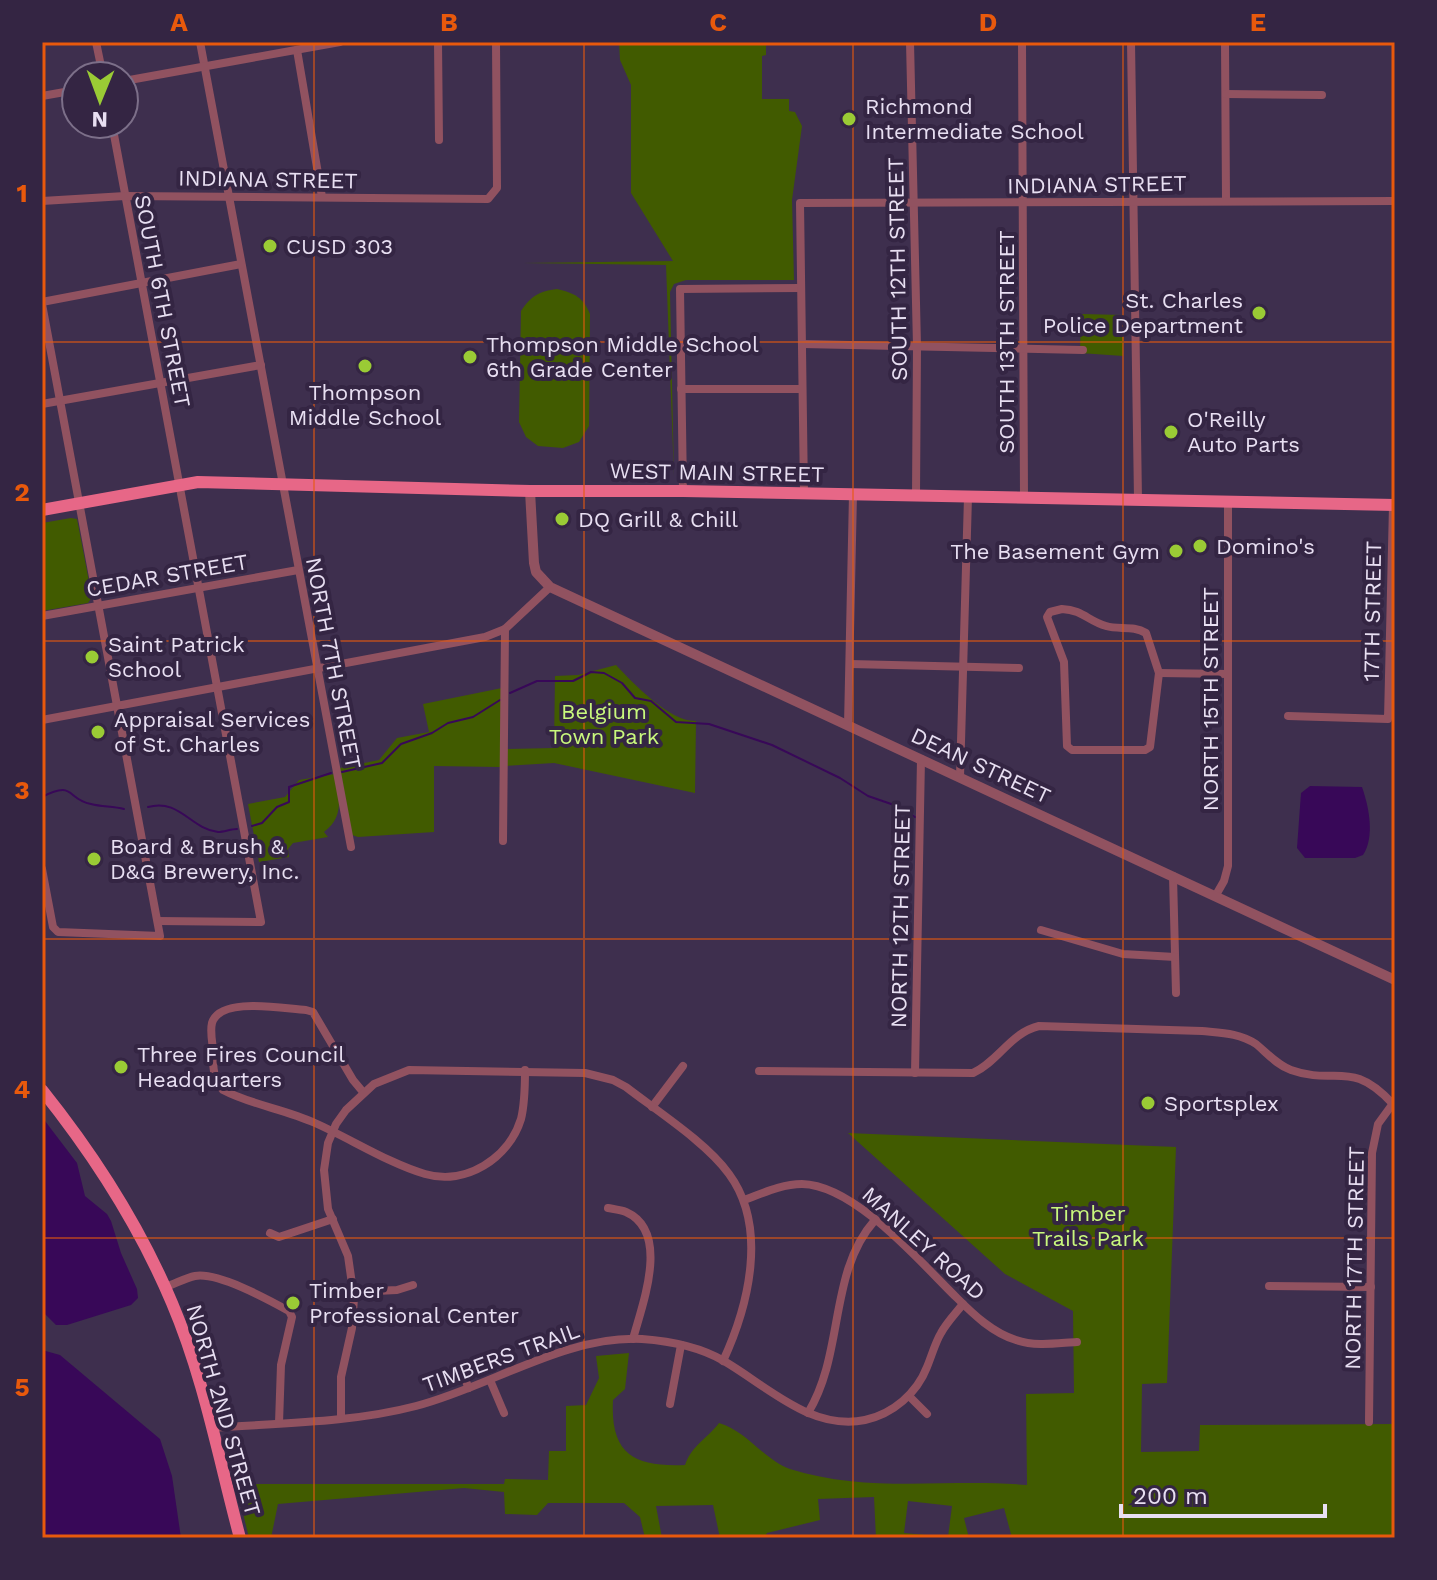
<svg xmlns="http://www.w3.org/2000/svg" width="1437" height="1580" font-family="'Work Sans',sans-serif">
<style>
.green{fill:#415b00;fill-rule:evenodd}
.water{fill:#380858}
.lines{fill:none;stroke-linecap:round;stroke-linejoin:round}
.stream{stroke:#380858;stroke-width:2}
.minor{stroke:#915260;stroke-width:8}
.tertiary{stroke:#915260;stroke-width:10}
.primary{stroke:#e76787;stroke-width:12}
.grid{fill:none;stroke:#e8590c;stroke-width:2;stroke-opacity:0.55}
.poi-dot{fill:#9acb35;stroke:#342543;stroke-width:3}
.labels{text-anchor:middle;stroke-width:8;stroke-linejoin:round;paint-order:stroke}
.poi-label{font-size:22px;fill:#e8dff2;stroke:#342543;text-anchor:start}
.street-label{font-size:22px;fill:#e8dff2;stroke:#342543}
.park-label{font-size:22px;fill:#c9f87d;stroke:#342543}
.neatline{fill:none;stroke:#e8590c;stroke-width:3}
.grid-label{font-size:26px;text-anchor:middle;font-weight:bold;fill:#e8590c}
</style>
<rect width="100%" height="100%" fill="#3e2f4e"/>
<!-- green -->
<g class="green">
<polygon points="619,42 766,42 766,55 762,56 762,99 789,99 789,111 795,112 802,126 792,200 794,280 686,280 674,284 670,292 674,477 666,265 523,263 673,261 631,193 631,85 620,60"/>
<path d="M557,289C574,293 583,297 590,314L589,426L579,442L563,448L538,446L526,437L519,422L521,311C531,296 539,291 557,289Z"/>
<polygon points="1081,314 1124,315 1123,356 1080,353"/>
<polygon points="71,518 77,519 92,597 88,603 42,611 42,523"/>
<path d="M616,665C634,684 670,722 696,721L695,793L554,763L505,766L506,749L554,748L555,676L578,675Z"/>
<polygon points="502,688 500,767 434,766 434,832 358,837 352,835 340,768 379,760 397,738 429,732 423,704"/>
<path d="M335,774C339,797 345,816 324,832L328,837L293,843L288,849L289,857L259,862L248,804L285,797L299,780Z"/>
<path d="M848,1133L1176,1147L1167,1383L1142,1384L1141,1452L1199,1451L1200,1425L1395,1424V1538H1012L1004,1508L964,1518L969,1538H876L874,1497L818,1499L820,1520L767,1533L764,1538H720L713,1505L656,1506L662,1538H645L640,1517L624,1503H548L537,1515L505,1514L504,1492L464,1488L278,1504L271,1538H249L236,1484H504L505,1479L548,1480L549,1451H566V1406L586,1405L599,1378L596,1356L629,1353L625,1389L613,1400C610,1455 635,1467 685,1465C692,1445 707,1439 719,1423C747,1431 764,1460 790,1469C870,1494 946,1478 1027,1485L1026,1394L1074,1393L1073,1311L1005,1274ZM908,1501L952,1506L948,1537L904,1533Z"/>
</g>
<!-- water -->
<g class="water">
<path d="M1310,786L1362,787C1369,807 1375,837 1363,855L1355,858H1305L1297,848L1301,793Z"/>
<polygon points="42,1117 77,1163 85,1196 107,1214 111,1221 121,1253 137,1289 138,1298 131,1305 67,1325 56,1325 42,1311"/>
<polygon points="42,1350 60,1355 160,1439 172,1476 181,1538 42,1538"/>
</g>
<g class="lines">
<!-- stream -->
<g class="stream">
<polyline points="510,693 537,681 573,681 591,672 604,673 622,683 635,698 651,701 676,722 709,724 772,745 840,778 868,796 897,806 915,817"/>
<polyline points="342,772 382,763 401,744 432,733 448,723 473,717 500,700"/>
<path d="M42,797C75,780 66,799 91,804C102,807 113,806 124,809"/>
<path d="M148,807C179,798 191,829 218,832C224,832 231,829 237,829"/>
<polyline points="252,826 262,823 277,807 289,802 289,787 331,773"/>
</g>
<!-- minor -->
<g class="minor">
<polyline points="96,42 103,76"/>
<polyline points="200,42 351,847"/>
<polyline points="438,42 439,140"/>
<polyline points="910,42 917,346 916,495"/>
<polyline points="1022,42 1024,498"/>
<polyline points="1131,42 1138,499"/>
<polyline points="1225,42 1226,200"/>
<polyline points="297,50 322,197"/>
<polyline points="124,81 340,42"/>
<polyline points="1226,94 1322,95"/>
<polyline points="42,96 76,90"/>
<polyline points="112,124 261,922 158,921"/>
<polyline points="42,201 125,196 488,199 497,188 496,42"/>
<polyline points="42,302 241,264"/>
<polyline points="42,304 160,936 58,932 53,927 42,869"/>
<polyline points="802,344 1083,350"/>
<polyline points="681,389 802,389"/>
<polyline points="42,404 261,365"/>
<polyline points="683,491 680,289 801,288"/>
<polyline points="804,493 800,203 1395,201"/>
<path d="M1062,609C1083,610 1088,621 1106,626C1119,630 1133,625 1146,633L1159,673L1150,747L1145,750H1072L1067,746L1064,662L1047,617L1050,612Z"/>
<polyline points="42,616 298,570"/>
<polyline points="850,664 1019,668"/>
<polyline points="1159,673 1228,674"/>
<polyline points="1288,716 1388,719 1393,505"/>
<polyline points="42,720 485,637 505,629 550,587"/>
<polyline points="848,725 853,494"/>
<polyline points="960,777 968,497"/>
<polyline points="503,841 505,629"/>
<polyline points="1173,876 1176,993"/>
<polyline points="1216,895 1224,881 1228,866 1228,500"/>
<polyline points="1041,930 1123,954 1175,957"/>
<path d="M759,1071L973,1073C999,1061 1010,1033 1039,1026L1202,1031C1222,1033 1239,1033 1256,1044C1267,1053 1277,1065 1291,1070C1335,1086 1351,1058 1393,1104"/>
<polyline points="915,1073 921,759"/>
<path d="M363,1092L353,1080L313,1012L306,1010C284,1009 220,996 212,1023C210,1031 212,1041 213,1049C213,1064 212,1078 223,1090C251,1105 285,1109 315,1123C349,1138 390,1164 425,1174C466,1186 509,1158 521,1119C525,1103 525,1086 525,1070"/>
<polyline points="652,1107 683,1066"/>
<path d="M744,1200C763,1193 782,1184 802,1184C855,1185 920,1262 957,1298C974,1315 993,1333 1016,1340C1036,1347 1058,1343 1077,1342"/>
<path d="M608,1208C613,1209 621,1210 626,1212C671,1232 642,1305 633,1339"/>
<polyline points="270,1233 279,1237 333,1219"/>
<polyline points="1269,1286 1371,1287"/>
<path d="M165,1287C175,1284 185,1278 195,1276C218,1272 267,1299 289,1311L292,1317L281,1365L279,1423"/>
<polyline points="354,1292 397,1290 413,1285"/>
<polyline points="459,1367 469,1388"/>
<polyline points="490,1380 504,1413"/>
<polyline points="909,1396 927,1414"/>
<polyline points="670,1404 681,1345"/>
<path d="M808,1413C845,1352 828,1273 875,1220"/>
<path d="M341,1417V1377L352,1328L354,1298L348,1256L328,1209L324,1170L328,1143L336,1124L346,1110L374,1084L409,1070L585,1073L613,1080L626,1087C657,1111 707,1143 729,1174C768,1227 749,1305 723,1361"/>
<polyline points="1369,1422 1372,1153 1378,1124 1394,1102"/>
<path d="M211,1428C279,1423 351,1423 416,1406C490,1387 565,1335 642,1339C670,1341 700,1347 724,1361C767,1386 811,1431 865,1420C893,1414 917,1393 927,1367C932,1355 935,1343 941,1333C947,1322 956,1313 963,1304"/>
</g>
<!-- tertiary -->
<polyline class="tertiary" points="530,491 534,563 536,572 550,587 1395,980"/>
<!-- primary -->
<g class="primary">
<polyline points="42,510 198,482 530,491 683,491 1395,505"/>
<path d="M42,1090C94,1155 140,1227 172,1303C204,1378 219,1460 240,1538"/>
</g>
</g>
<!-- grid -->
<path class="grid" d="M314,42V1538M584,42V1538M853,42V1538M1123,42V1538M42,342H1395M42,641H1395M42,939H1395M42,1238H1395"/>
<!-- markers -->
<g class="poi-dot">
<circle cx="849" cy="119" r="8"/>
<circle cx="270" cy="246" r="8"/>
<circle cx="1259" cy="313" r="8"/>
<circle cx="470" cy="357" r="8"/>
<circle cx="365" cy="366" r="8"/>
<circle cx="1171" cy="432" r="8"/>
<circle cx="562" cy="519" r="8"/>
<circle cx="1200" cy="546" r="8"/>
<circle cx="1176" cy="551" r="8"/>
<circle cx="92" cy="657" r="8"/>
<circle cx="98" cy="732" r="8"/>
<circle cx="94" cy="859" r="8"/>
<circle cx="121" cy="1067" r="8"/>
<circle cx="1148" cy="1103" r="8"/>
<circle cx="293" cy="1303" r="8"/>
</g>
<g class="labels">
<!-- poi labels -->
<g class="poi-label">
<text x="865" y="114">Richmond<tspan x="865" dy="25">Intermediate School</tspan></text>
<text x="286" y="254">CUSD 303</text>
<text x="1243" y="308" text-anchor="end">St. Charles<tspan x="1243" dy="25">Police Department</tspan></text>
<text x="486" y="352">Thompson Middle School<tspan x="486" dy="25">6th Grade Center</tspan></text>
<text x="365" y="400" text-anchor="middle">Thompson<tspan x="365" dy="25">Middle School</tspan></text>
<text x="1187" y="427">O'Reilly<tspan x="1187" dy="25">Auto Parts</tspan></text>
<text x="578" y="527">DQ Grill &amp; Chill</text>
<text x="1216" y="554">Domino's</text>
<text x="1160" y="559" text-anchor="end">The Basement Gym</text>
<text x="108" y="652">Saint Patrick<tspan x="108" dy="25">School</tspan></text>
<text x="114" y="727">Appraisal Services<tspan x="114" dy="25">of St. Charles</tspan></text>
<text x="110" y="854">Board &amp; Brush &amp;<tspan x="110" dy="25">D&amp;G Brewery, Inc.</tspan></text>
<text x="137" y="1062">Three Fires Council<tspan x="137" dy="25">Headquarters</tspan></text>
<text x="1164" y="1111">Sportsplex</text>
<text x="309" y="1298">Timber<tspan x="309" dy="25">Professional Center</tspan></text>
</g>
<!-- street labels -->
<g class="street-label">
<text transform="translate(268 179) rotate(1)" y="8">INDIANA STREET</text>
<text transform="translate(1097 184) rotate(-1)" y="8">INDIANA STREET</text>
<text transform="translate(897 269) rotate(-91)" y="8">SOUTH 12TH STREET</text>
<text transform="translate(163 301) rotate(79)" y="8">SOUTH 6TH STREET</text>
<text transform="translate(1006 342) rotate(-90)" y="8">SOUTH 13TH STREET</text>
<text transform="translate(717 472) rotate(1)" y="8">WEST MAIN STREET</text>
<text transform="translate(167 575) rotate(-10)" y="8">CEDAR STREET</text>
<text transform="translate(1372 611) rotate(-89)" y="8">17TH STREET</text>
<text transform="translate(334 663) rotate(79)" y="8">NORTH 7TH STREET</text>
<text transform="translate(1210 699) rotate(-90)" y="8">NORTH 15TH STREET</text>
<text transform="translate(981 765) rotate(25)" y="8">DEAN STREET</text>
<text transform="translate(900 916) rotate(-89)" y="8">NORTH 12TH STREET</text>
<text transform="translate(924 1243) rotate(42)" y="8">MANLEY ROAD</text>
<text transform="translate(1354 1258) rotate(-89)" y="8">NORTH 17TH STREET</text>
<text transform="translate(501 1357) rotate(-20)" y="8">TIMBERS TRAIL</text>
<text transform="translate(224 1410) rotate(74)" y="8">NORTH 2ND STREET</text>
</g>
<!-- park labels -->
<g class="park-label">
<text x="604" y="719">Belgium<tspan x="604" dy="25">Town Park</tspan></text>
<text x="1088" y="1221">Timber<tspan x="1088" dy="25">Trails Park</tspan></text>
</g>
</g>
<!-- border -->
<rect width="1437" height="1580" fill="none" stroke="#342543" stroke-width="88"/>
<!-- north arrow -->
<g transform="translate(100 100) rotate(181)"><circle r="38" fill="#342543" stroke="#7c6f89" stroke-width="2"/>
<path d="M0-6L14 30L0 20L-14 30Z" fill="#9acb35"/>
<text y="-12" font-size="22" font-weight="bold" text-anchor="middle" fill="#e8dff2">N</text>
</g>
<!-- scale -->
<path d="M1121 1504v12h204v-12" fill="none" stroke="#e8dff2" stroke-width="4"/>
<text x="1133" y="1504" font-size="24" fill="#e8dff2" stroke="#342543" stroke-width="6" paint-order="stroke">200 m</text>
<rect x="44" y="44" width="1349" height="1492" class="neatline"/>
<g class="grid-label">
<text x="179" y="31">A</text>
<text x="449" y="31">B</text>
<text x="718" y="31">C</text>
<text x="988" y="31">D</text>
<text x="1258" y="31">E</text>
<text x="22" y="202">1</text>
<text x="22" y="501">2</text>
<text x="22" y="799">3</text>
<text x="22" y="1098">4</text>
<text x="22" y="1396">5</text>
</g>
</svg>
